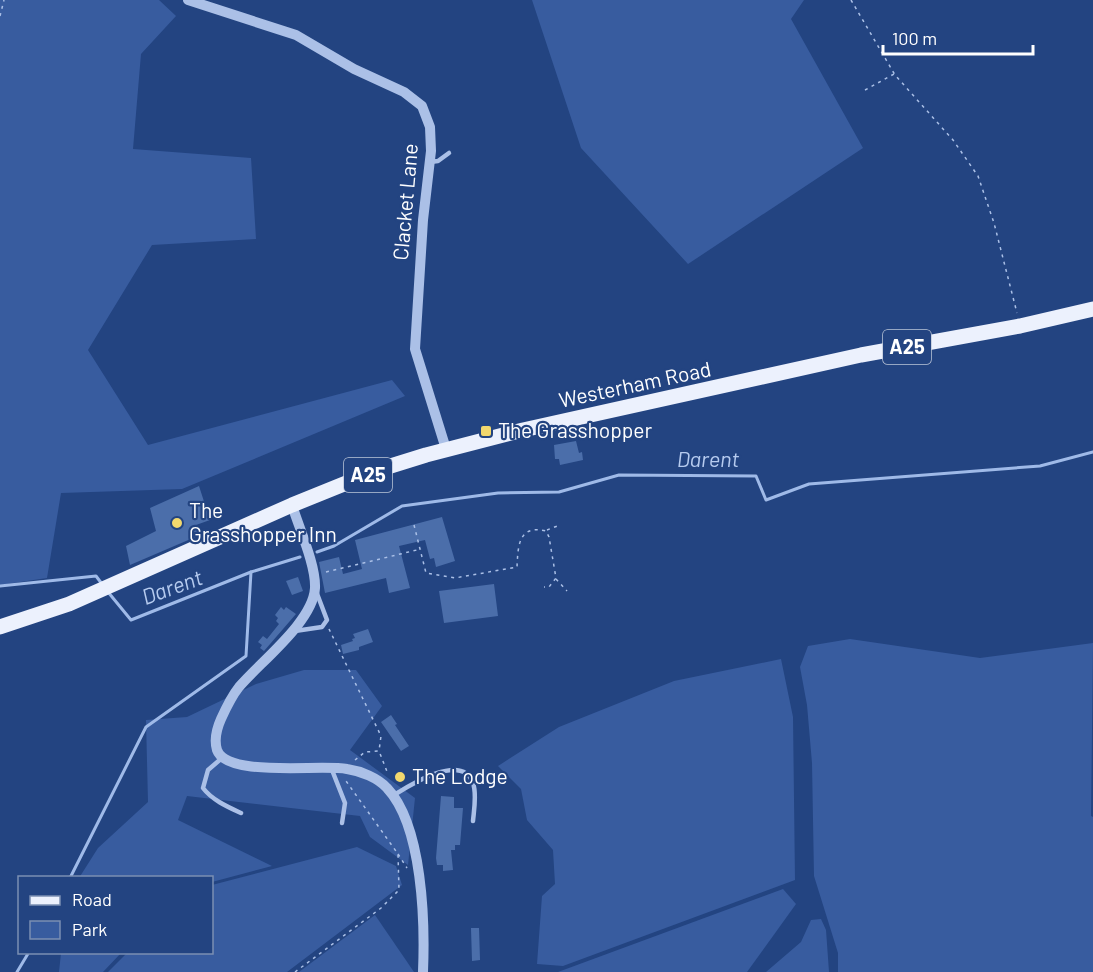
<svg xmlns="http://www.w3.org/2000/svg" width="1093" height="972" font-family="Barlow,sans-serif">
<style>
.green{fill:#385c9f}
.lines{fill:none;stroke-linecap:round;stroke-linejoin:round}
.stream{stroke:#9fbae8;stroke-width:3}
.building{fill:#4b6eaa}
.path{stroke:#abc0e7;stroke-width:1.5;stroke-dasharray:3 4.5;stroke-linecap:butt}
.service{stroke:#abc0e7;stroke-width:4.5}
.tertiary{stroke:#abc0e7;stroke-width:10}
.primary{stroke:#ecf1fd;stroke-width:15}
.poi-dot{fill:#f2d86e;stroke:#234481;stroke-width:2}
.labels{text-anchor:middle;stroke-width:4.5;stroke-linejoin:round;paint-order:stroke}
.shield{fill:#234481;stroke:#bdc7d9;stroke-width:1.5}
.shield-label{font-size:20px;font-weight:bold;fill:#fff}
.street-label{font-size:21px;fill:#fff;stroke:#234481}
.poi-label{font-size:21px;fill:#fff;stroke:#234481;text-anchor:start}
.water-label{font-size:22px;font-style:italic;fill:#b6cbef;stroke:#234481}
</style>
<rect width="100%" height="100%" fill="#234481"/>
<!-- green -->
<g class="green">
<polygon points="0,0 159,0 176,16 141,54 133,149 251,158 256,239 152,245 88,350 148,445 392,380 405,396 182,489 61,493 47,578 0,585"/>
<polygon points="532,0 804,0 791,19 863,148 688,264 581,148"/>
<polygon points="850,639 980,658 1093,643 1091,816 1093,817 1093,972 838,972 838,953 814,876 812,763 807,705 800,667 808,646"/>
<polygon points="781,659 793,717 795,880 563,966 537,964 542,896 555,884 553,850 527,820 521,789 498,766 559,727 674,681"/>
<polygon points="304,670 356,670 382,706 350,750 415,798 408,865 370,837 360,816 187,796 178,820 272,866 212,882 212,878 79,878 98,848 148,802 146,720 187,717 256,684"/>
<polygon points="357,847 396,866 402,885 287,972 108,972 127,953 212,952 212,885"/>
<polygon points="783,889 796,904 747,972 558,972"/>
<polygon points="375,915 414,972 299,972"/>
<polygon points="821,919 826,930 829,972 766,972 801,942 811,920"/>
<polygon points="61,953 61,952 121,953 103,972 59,972"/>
</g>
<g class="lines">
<!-- stream -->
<g class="stream">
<polyline points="317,552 334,546 402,506 498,493 559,492 619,475 756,476 766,500 809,484 1040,466 1093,452"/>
<polyline points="0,586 96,576 102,584"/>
<polyline points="108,592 131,620 251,572 300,557"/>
<polyline points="70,878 146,727 246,656 251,572"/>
<polyline points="17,972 29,952"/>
</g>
</g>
<!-- building -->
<g class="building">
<polygon points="576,441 579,453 582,452 583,460 560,465 559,459 555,459 554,445"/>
<polygon points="199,486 210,520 196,525 200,535 130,565 126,546 156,531 150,508"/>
<polygon points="442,517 455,561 436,567 434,558 430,559 425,540 399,546 410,588 389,593 386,578 325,593 319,562 339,557 343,574 362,569 355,540"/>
<polygon points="298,577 303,591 292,595 286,581"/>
<polygon points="494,584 498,616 444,623 439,591"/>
<polygon points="281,607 284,610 286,607 296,614 264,651 260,648 262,645 258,642 263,636 267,639 279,624 276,621 278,618 275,615"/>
<polygon points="368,629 373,642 359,647 359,650 343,654 341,645 353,641 352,639 355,638 353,634"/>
<polygon points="391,715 397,724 395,725 409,746 401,751 381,722"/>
<polygon points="441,796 454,797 454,808 463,808 460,845 455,845 455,850 451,850 453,870 443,871 443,865 437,865 436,858"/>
<polygon points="471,928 479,928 480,960 472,961"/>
</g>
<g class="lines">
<!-- path -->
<g class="path">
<polyline points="851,0 895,75 953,140 978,176 994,223 1017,313"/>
<polyline points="0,16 4,0"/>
<polyline points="865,90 894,74"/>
<path d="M414,525L426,573L455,578L517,567C518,547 518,524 546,531L549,537L556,578L549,587H544"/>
<polyline points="547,530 560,525"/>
<polyline points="326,572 421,549"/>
<polyline points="556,579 567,591"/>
<polyline points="329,629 381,736 379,751"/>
<polyline points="355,760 365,752 379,751 388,774"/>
<polyline points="398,854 407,868"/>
<polyline points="295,972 381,908 399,890 398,854 346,781"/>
</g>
<!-- service -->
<g class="service">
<polyline points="430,162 438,161 449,153"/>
<polyline points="295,631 322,627 327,620 316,591"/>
<path d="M222,758L208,770L203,788C212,800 228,807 241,813"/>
<polyline points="332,770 345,803 342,823"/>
<path d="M394,795C410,785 462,752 473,783C477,794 474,810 473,821"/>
</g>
<!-- tertiary -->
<g class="tertiary">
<polyline points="188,0 296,35 354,69 404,92 422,106 430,127 431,151 423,220 415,349 446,449"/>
<path d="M292,505C299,528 316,565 315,588C313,622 260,662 239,687C231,697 226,708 221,719C217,728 214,740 217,750C227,778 320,764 347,769C361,771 378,778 387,788C423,826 425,923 423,972"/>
</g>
<!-- primary -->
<polyline class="primary" points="0,627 69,604 292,505 381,469 426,455 523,430 861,355 1020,326 1093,309"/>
</g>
<!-- markers -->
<g class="poi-dot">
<rect x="480" y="425" width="12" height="12" rx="3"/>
<circle cx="177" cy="523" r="6"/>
<circle cx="400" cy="777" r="6"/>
</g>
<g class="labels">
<!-- shield labels -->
<g class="shield">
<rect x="883" y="330" width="48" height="34" rx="4.5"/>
<rect x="344" y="458" width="48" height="34" rx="4.5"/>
</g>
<g class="shield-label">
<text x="907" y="354">A25</text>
<text x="368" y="482">A25</text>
</g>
<!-- street labels -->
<g class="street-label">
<text transform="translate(406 202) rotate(-85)" y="7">Clacket Lane</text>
<text transform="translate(635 385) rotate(-12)" y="7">Westerham Road</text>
</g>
<!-- poi labels -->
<g class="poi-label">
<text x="498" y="438">The Grasshopper</text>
<text x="189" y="518">The<tspan x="189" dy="24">Grasshopper Inn</tspan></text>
<text x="412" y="784">The Lodge</text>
</g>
<!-- water labels -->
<g class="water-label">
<text x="708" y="467">Darent</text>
<text transform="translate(172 587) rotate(-20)" y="8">Darent</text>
</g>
</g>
<!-- legend -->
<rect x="18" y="876" width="195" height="78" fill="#234481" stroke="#7b8fb3" stroke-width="1.5"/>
<rect x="30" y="896" width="30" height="9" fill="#ecf1fd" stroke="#7b8fb3" stroke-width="1.5"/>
<text x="72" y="906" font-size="18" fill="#ffffff">Road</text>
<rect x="30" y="921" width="30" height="18" fill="#385c9f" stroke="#7b8fb3" stroke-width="1.5"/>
<text x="72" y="936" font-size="18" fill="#ffffff">Park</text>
<!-- scale -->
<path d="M883 45v9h150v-9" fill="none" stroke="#ffffff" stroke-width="3"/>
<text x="892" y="45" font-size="18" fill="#ffffff" stroke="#234481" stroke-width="4.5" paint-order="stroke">100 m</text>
</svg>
